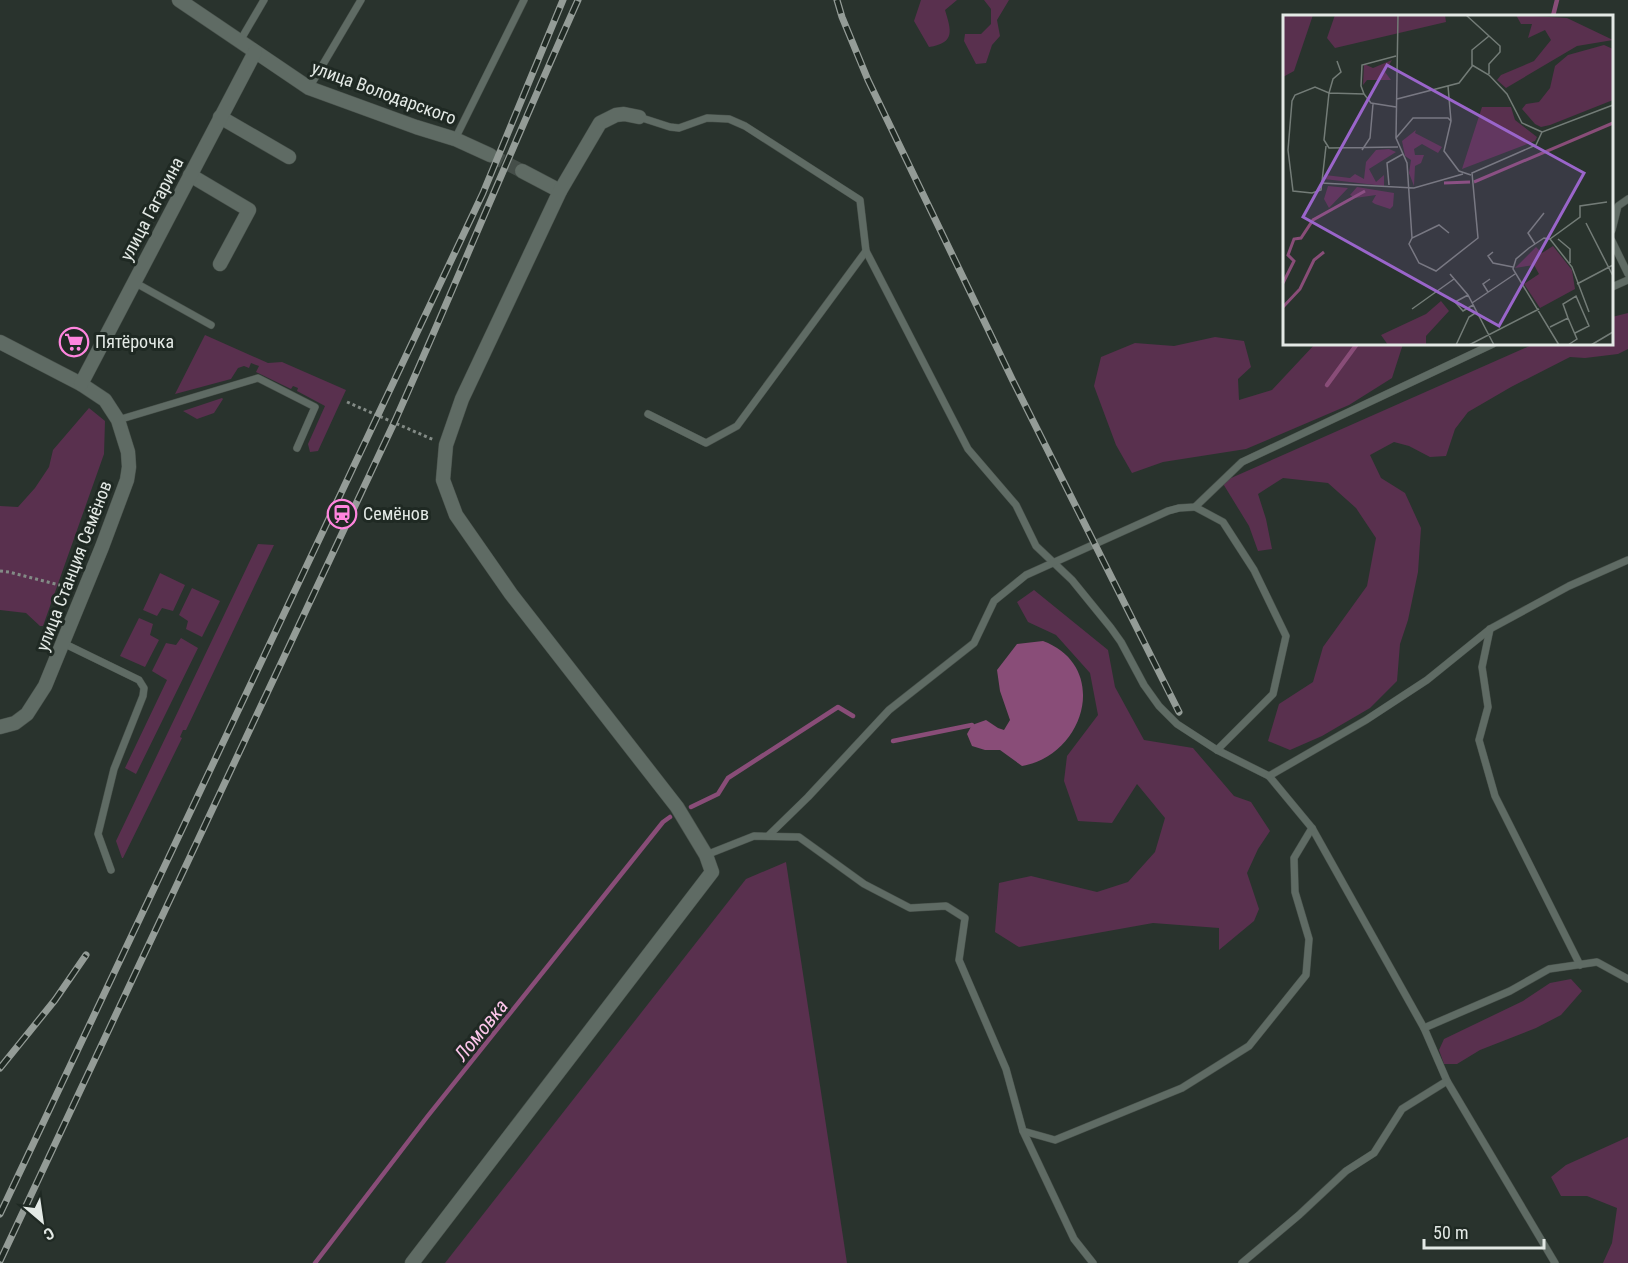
<svg xmlns="http://www.w3.org/2000/svg" width="1628" height="1263" font-family="'Roboto Condensed',sans-serif">
<style>
.green{fill:#59304e}
.water{fill:#894d78}
.lines{fill:none;stroke-linecap:round;stroke-linejoin:round}
.stream{stroke:#894d78;stroke-width:4.5}
.street-tunnel{stroke:#454e49;stroke-width:14;stroke-dasharray:14 7;stroke-linecap:butt}
.lane-casing{stroke:#48514b;stroke-width:8}
.street-casing{stroke:#48514b;stroke-width:15}
.path{stroke:#838b86;stroke-width:3;stroke-dasharray:3 3;stroke-linecap:butt}
.lane{stroke:#5f6b64;stroke-width:7}
.street{stroke:#5f6b64;stroke-width:14}
.rail-casing{stroke:#949c97;stroke-width:7}
.rail{stroke:#1f2923;stroke-width:4.5;stroke-dasharray:14;stroke-linecap:butt}
.labels{text-anchor:middle;stroke-width:6;stroke-linejoin:round;paint-order:stroke}
.street-label{font-size:18px;fill:#e3e9e5;stroke:#1f2923}
.poi-label{font-size:18px;fill:#e3e9e5;stroke:#1f2923;text-anchor:start}
.water-label{font-size:20px;font-style:italic;fill:#fdc6eb;stroke:#1f2923}
.inset-river{fill:none;stroke:#894d78;stroke-width:3}
.inset-road{fill:none;stroke:#737c77;stroke-width:1.5}
.view{fill:#9a65ca;fill-opacity:0.15;stroke:#9a65ca;stroke-width:3}
.inset-edge{fill:none;stroke:#e3e9e5;stroke-width:3}
</style>
<rect width="100%" height="100%" fill="#29332d"/>
<!-- green -->
<g class="green">
<path d="M921,0H957L945,10C951,30 956,43 929,47L914,21Z"/>
<polygon points="984,0 1009,0 997,20 1000,36 992,45 986,63 976,64 964,41 965,34 981,34 991,24 991,9"/>
<polygon points="1628,313 1628,349 1618,354 1585,358 1570,357 1511,387 1468,412 1455,429 1446,456 1430,457 1409,446 1394,442 1370,455 1381,478 1405,493 1421,528 1418,572 1408,620 1400,644 1397,681 1370,708 1322,736 1290,750 1268,741 1279,704 1313,682 1323,647 1367,586 1376,538 1356,508 1328,483 1283,478 1258,494 1266,519 1272,549 1258,551 1249,526 1222,482 1534,344 1612,344 1612,317"/>
<polygon points="205,335 268,363 282,362 346,390 318,451 310,452 308,444 325,406 297,391 298,388 293,386 291,389 256,372 259,366 251,363 249,368 244,366 238,368 231,379 175,394"/>
<polygon points="1215,337 1244,341 1251,367 1238,379 1239,400 1272,390 1315,344 1403,344 1392,378 1349,405 1246,449 1163,462 1132,473 1116,445 1094,386 1101,357 1135,343 1174,346"/>
<polygon points="222,398 223,399 214,413 197,419 183,411"/>
<polygon points="89,408 105,421 104,454 43,626 40,626 26,613 0,610 0,506 18,507 35,488 49,467 53,450"/>
<polygon points="258,544 274,545 186,730 183,730 180,737 182,738 123,858 122,858 116,841"/>
<polygon points="160,573 185,585 173,611 162,608 157,616 143,610"/>
<polygon points="192,588 220,601 202,637 186,629 188,621 179,615"/>
<polygon points="1034,590 1108,650 1115,687 1144,740 1193,748 1234,796 1251,802 1270,831 1258,849 1247,873 1259,909 1254,921 1219,950 1219,928 1153,923 1019,947 995,932 999,883 1031,876 1097,892 1128,882 1155,852 1165,818 1137,784 1112,823 1078,821 1064,781 1067,756 1098,715 1090,673 1056,635 1028,622 1017,602"/>
<polygon points="139,618 153,624 150,635 159,640 145,667 120,656"/>
<polygon points="181,638 198,648 136,774 125,768 167,680 152,671 166,643 176,645"/>
<polygon points="786,862 847,1263 445,1263 746,879"/>
<polygon points="1571,979 1582,991 1561,1015 1536,1028 1480,1050 1457,1064 1444,1064 1439,1050 1444,1039 1523,1001 1550,983"/>
<polygon points="1628,1137 1628,1263 1603,1263 1612,1243 1617,1208 1587,1196 1561,1196 1551,1177 1566,1165"/>
</g>
<!-- water -->
<path class="water" d="M1043,641C1110,666 1086,755 1022,766L1000,750H985L972,746L967,734L972,725L986,720L998,728L1004,730L1010,720L1000,691L997,670L1017,644Z"/>
<g class="lines">
<!-- stream -->
<g class="stream">
<polyline points="1553,16 1557,0"/>
<polyline points="1327,385 1357,344"/>
<polyline points="893,741 972,725"/>
<polyline points="691,807 718,794 728,778 838,707 853,716"/>
<polyline points="315,1263 427,1117 663,822 670,817"/>
</g>
<!-- street-tunnel -->
<polyline class="street-tunnel" points="490,155 522,171"/>
<!-- lane casing -->
<g class="lane-casing">
<g id="lane">
<polyline points="240,41 264,0"/>
<polyline points="309,88 361,0"/>
<polyline points="639,117 670,127 679,128 707,118 729,119 745,126 860,200 866,251 737,426 706,443 648,414"/>
<polyline points="455,139 524,0"/>
<polyline points="1612,230 1618,206 1628,199"/>
<polyline points="1612,241 1628,274"/>
<polyline points="866,251 968,449 1016,505 1036,546 1072,580 1111,628 1121,642 1144,685 1159,706 1177,724 1217,750 1269,776 1312,828 1424,1028 1447,1081 1555,1263"/>
<polyline points="134,282 211,325"/>
<polyline points="1612,287 1628,280"/>
<polyline points="118,420 258,378 315,407 297,448"/>
<polyline points="1195,507 1223,522 1254,570 1286,636 1273,694 1217,750"/>
<polyline points="1490,629 1482,667 1488,707 1479,740 1495,796 1580,965"/>
<polyline points="63,643 139,680 144,688 143,696 114,769 98,834 111,870"/>
<polyline points="1269,776 1366,720 1427,680 1490,629 1569,586 1628,560"/>
<polyline points="768,836 808,797 889,710 974,643 994,601 1026,575 1168,511 1179,508 1195,507 1242,462 1493,344"/>
<polyline points="706,855 754,836 799,837 864,884 910,908 946,906 965,918 959,960 1006,1069 1023,1131 1055,1140 1182,1088 1249,1046 1306,975 1309,939 1295,892 1294,858 1312,828"/>
<polyline points="1424,1028 1510,991 1549,969 1597,962 1628,979"/>
<polyline points="1023,1131 1074,1239 1093,1263"/>
<polyline points="1242,1263 1299,1215 1346,1171 1374,1153 1402,1109 1447,1081"/>
</g>
</g>
<!-- street casing -->
<g class="street-casing">
<g id="street">
<polyline points="179,0 309,88 416,127 455,139 490,155"/>
<polyline points="220,117 289,157"/>
<polyline points="522,171 560,191"/>
<polyline points="190,175 249,210 220,264"/>
<polyline points="0,342 81,384 105,400 118,420 128,452 129,467 127,480 102,547 45,686 27,714 15,723 0,727"/>
<polyline points="81,384 255,52"/>
<polyline points="412,1263 712,872 706,855 677,807 511,594 456,515 443,480 446,445 462,399 560,191 600,123 616,115 624,114 639,117"/>
</g>
</g>
<!-- path -->
<g class="path">
<polyline points="347,402 434,440"/>
<polyline points="0,571 9,572 71,588"/>
</g>
<!-- lane -->
<use href="#lane" class="lane"/>
<!-- street -->
<use href="#street" class="street"/>
<!-- rail casing -->
<g class="rail-casing">
<g id="rail">
<polyline points="837,0 842,17 868,80 1013,381 1179,712"/>
<polyline points="0,1068 55,1000 86,955"/>
<polyline points="0,1214 483,193 563,0"/>
<path d="M0,1261L394,423C457,282 515,140 578,0"/>
</g>
</g>
<!-- rail -->
<use href="#rail" class="rail"/>
</g>
<!-- icons -->
<defs>
<g id="supermarket-ring" transform="scale(1.5)"><circle r="9.5" fill="#1f2923" stroke="#ff85de" stroke-width="1.5"/><path d="M-6-5.5h2.5l.6 2H6L4.5 2H-2.5L-4.4-4H-6ZM-1.5 3.2a1.3 1.3 0 1 0 .1 0ZM3 3.2a1.3 1.3 0 1 0 .1 0Z" fill="#ff85de"/></g>
<g id="station-ring" transform="scale(1.5)"><circle r="9.5" fill="#1f2923" stroke="#ff85de" stroke-width="1.5"/><path d="M-3-6H3Q5-6 5-4V2Q5 4 3 4L4.5 6H3L1.5 4h-3L-3 6H-4.5L-3 4Q-5 4-5 2V-4Q-5-6-3-6ZM-3.5-4v3h7v-3ZM-3.5 1v1.5H-2V1ZM2 1v1.5H3.5V1Z" fill="#ff85de"/></g>
</defs>
<g fill-rule="evenodd">
<use href="#supermarket-ring" x="74" y="342"/>
<use href="#station-ring" x="342" y="514"/>
</g>
<g class="labels">
<!-- street labels -->
<g class="street-label">
<text transform="translate(384 93) rotate(20)" y="6">улица Володарского</text>
<text transform="translate(152 209) rotate(-62)" y="6">улица Гагарина</text>
<text transform="translate(74 566) rotate(-69)" y="6">улица Станция Семёнов</text>
</g>
<!-- poi labels -->
<g class="poi-label">
<text x="95" y="348">Пятёрочка</text>
<text x="363" y="520">Семёнов</text>
</g>
<!-- water labels -->
<g class="water-label">
<text transform="translate(481 1030) rotate(-51)" y="7">Ломовка</text>
</g>
</g>
<!-- overview -->
<g transform="translate(1283 15)">
<rect width="330" height="330" fill="#29332d"/>
<path d="M0,0H30L11,56L0,62ZM52,0H162L163,7L52,33L44,23ZM233,0L284,3L330,25L294,31L223,73L214,65L218,60L251,46L268,25L262,15L245,23L249,9H238ZM321,30L330,34V85L267,110L258,112L252,109L239,94L243,89L256,87L267,73L272,51L285,40ZM109,45L102,57L108,65H84L80,70L81,49L90,53ZM199,92H228L232,105L254,122L252,126L179,154ZM133,115L132,118L159,132L155,138L139,129L131,134L132,140H141L138,148L132,151L131,171L126,158L128,145L122,141L119,126ZM106,134L113,137L86,154L93,167L101,160V171L41,164L42,160L67,163L72,159L81,164L83,147L93,135ZM45,171L65,173L46,193L41,184ZM74,172L111,178L110,191L107,194L92,189L89,187L93,180L72,183L67,180ZM270,231L289,255L292,274L257,293L241,269L256,259L251,250L232,253L253,232L259,238ZM158,286L166,296L143,321V330H105L98,320L143,299Z" fill="#59304e"/>
<path class="inset-river" d="M191,167L330,108M161,168L187,167M0,268L11,246L5,240L11,224L18,223L30,205L82,176M0,292L17,274L31,245L41,237"/>
<path class="inset-road" d="M115,0L113,123L124,148L129,223M183,0L217,31V37L206,49V59M206,21L189,35V50L206,60L224,79L239,108L259,117M165,71L168,106M81,79L78,71L79,50L113,41M114,84L176,68L190,50M113,92L88,88L81,79L46,78L41,125L46,133L115,132M113,123L130,103H165L168,106L161,136L176,156L188,160M43,131L38,175L29,178L10,176L5,135L9,86L12,80L32,72L46,78L50,64L58,57L54,46M79,135L87,123L90,89M38,168L131,173L180,159M106,170L104,148L120,139M303,208L330,261M166,218L156,210L129,223L126,229L136,248L153,256L195,223L189,158L253,130L259,117L330,90M267,224L261,223L246,233L233,244L230,254L276,330M267,224L289,252L306,297M267,224L297,202V191L324,187M275,224L287,234V248M252,229L245,218L261,198M210,237L205,241L210,248L230,252M167,259L185,280L211,330M294,269L330,250M205,277L200,269L207,264M185,280L172,287L180,296L190,290M189,288L232,259M129,294L171,264M285,303L280,289L293,281L306,311L292,318M267,312L285,303L294,324L285,330M173,330L186,302L194,297M186,330L256,294M308,330L330,317"/>
<path class="view" d="M104,50L301,158L216,311L20,202Z"/>
<rect width="330" height="330" class="inset-edge"/>
</g>
<!-- north arrow -->
<g transform="translate(42 1221) rotate(151)" stroke="#1f2923" stroke-width="4.5" paint-order="stroke">
<path d="M0-4.5L10 22L0 15L-10 22Z" fill="#e3e9e5"/>
<text y="-9" font-size="16" font-weight="bold" text-anchor="middle" fill="#e3e9e5">С</text>
</g>
<!-- scale -->
<path d="M1424 1239v9h120v-9" fill="none" stroke="#e3e9e5" stroke-width="3"/>
<text x="1433" y="1239" font-size="18" fill="#e3e9e5" stroke="#1f2923" stroke-width="4.5" paint-order="stroke">50 m</text>
</svg>
